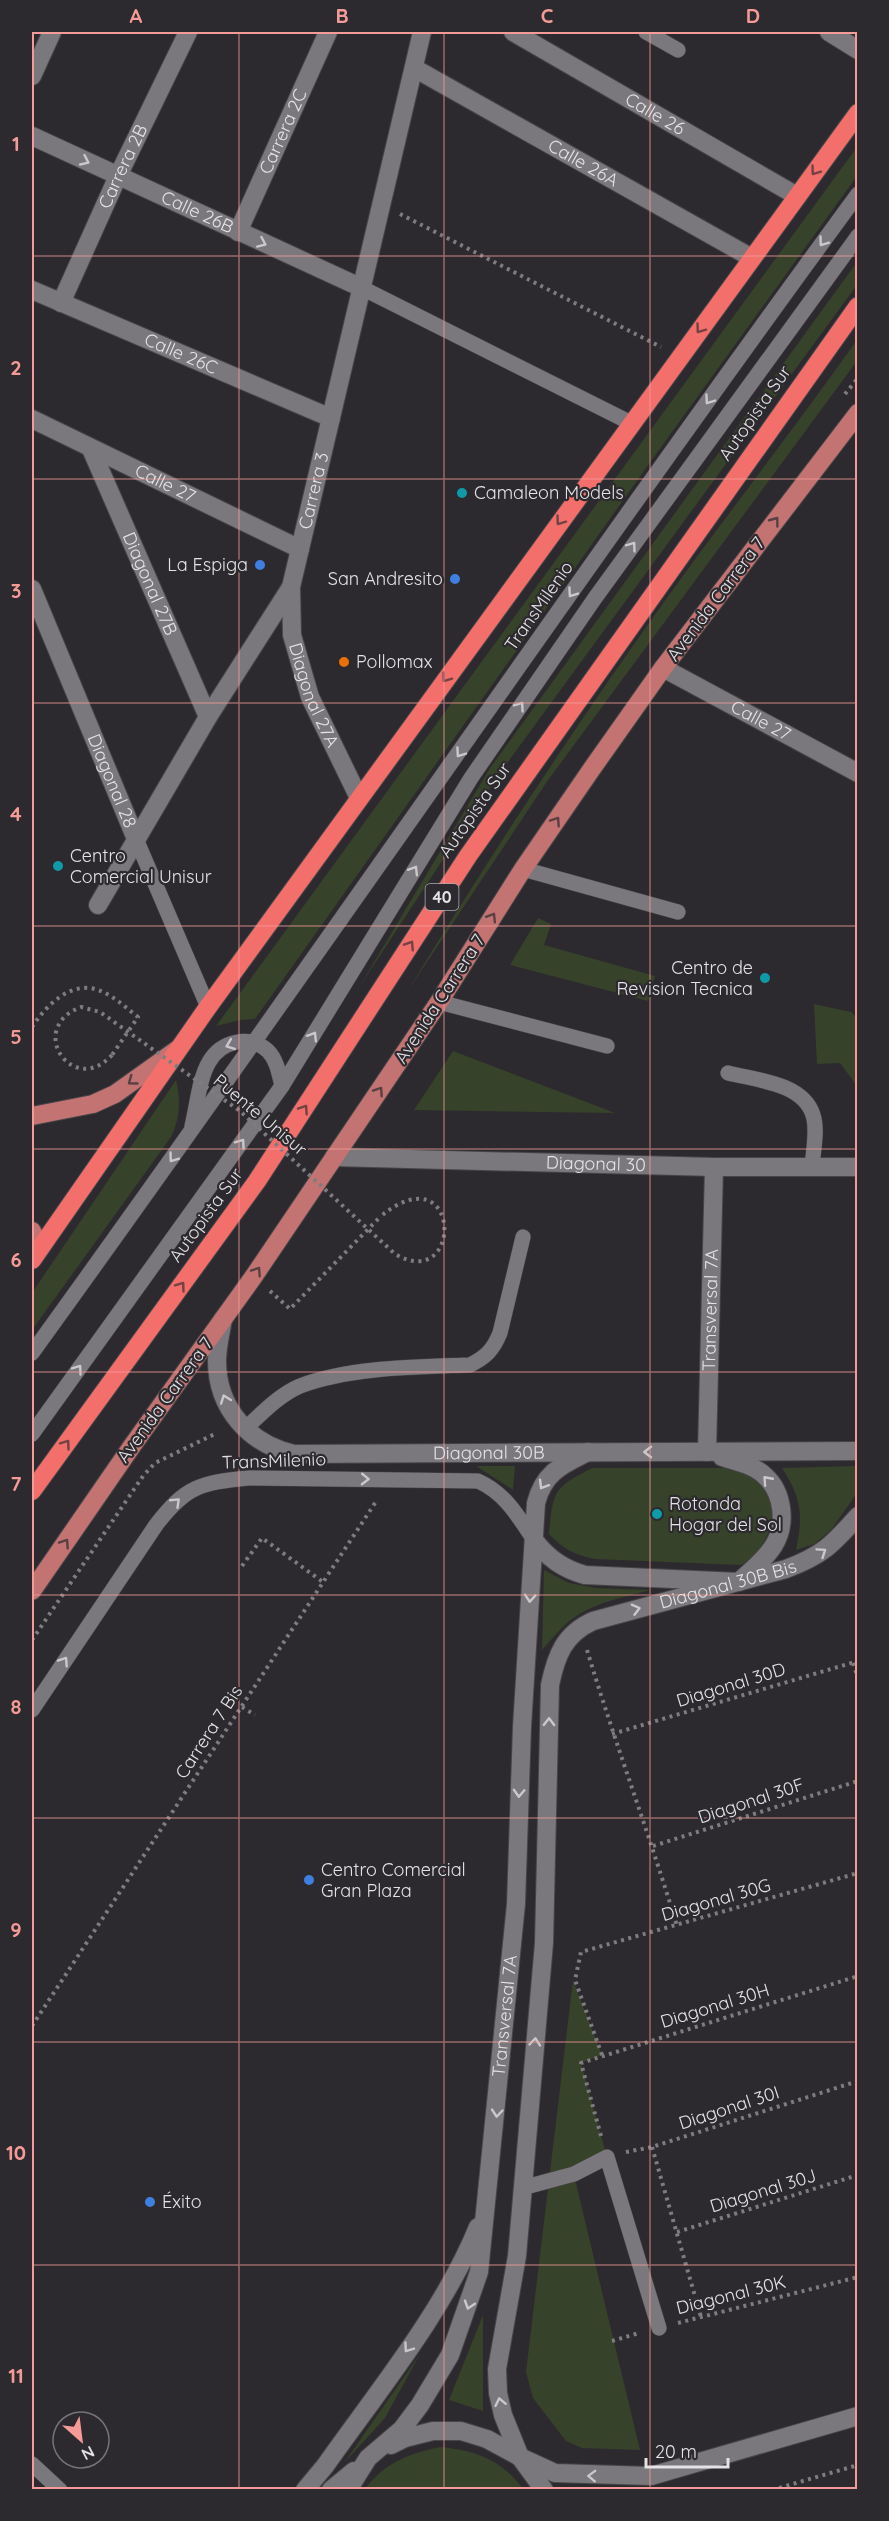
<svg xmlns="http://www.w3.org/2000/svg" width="889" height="2521" font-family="Quicksand,sans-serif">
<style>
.green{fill:#364229}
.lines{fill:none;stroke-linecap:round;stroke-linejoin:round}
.lane-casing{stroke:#474548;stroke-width:16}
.street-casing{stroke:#474548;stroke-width:20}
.secondary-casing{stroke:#474548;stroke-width:20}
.primary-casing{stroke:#474548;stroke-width:20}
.highway-casing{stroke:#474548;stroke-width:20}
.path{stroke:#7f7c80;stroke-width:4;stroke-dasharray:3 4.5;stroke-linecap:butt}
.lane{stroke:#7b787d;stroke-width:15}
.street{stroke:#7b787d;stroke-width:18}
.secondary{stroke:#7b787d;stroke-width:18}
.primary{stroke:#c37372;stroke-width:18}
.highway{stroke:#f36f6b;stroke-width:18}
.path-bridge{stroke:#7f7c80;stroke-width:4;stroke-dasharray:3 4.5;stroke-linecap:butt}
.oneway{stroke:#cac8cb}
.oneway2{stroke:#724244}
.oneway3{stroke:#5a4043}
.grid{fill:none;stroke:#f59b97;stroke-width:1.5;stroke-opacity:0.55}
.culture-dot{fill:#0f9aa8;stroke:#2d2a2f;stroke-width:2}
.shop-dot{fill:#3f7fe0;stroke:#2d2a2f;stroke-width:2}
.food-dot{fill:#e8710a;stroke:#2d2a2f;stroke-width:2}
.labels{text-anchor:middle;stroke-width:4.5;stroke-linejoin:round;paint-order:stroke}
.shield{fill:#2d2a2f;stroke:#adabae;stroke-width:1.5}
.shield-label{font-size:16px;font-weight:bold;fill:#e4e2e5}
.street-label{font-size:18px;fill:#e4e2e5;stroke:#2d2a2f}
.poi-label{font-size:18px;fill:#e4e2e5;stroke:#2d2a2f;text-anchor:start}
.neatline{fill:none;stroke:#f59b97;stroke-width:2}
.grid-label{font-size:20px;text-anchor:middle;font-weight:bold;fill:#f59b97}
</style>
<rect width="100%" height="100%" fill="#2d2a2f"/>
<!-- green -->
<g class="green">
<polygon points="857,147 857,176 646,468 255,1019 240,1020 216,1026"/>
<polygon points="857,262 857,285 499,774 358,989 490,768"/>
<path d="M857,340V361L546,783L407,992C490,856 576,724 669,595C731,509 796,426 857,340Z"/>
<polygon points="538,918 551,924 544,945 655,976 648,1001 510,965"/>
<polygon points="814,1004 851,1012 857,1018 857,1086 840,1063 817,1064"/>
<polygon points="453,1051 615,1113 414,1110"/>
<path d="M176,1080C181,1101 180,1117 171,1137L32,1330V1293Z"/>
<polygon points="476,1466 515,1466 513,1490"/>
<path d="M857,1466V1493L831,1530L814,1544L796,1550C803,1515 802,1499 782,1468Z"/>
<path d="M592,1468H725C737,1471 749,1474 759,1483C785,1507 769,1549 741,1565L595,1559C575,1555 563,1549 549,1534C553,1491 553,1488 592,1468Z"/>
<path d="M544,1570L569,1583L596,1588L650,1590C622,1598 590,1603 567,1623C558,1631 550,1641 542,1650Z"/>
<polygon points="573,1980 602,2055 581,2063 607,2157 574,2175 640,2450 582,2448 566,2441 533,2398 526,2372"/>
<polygon points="483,2315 483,2411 449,2400"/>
<polygon points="420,2354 385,2418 344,2463"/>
<path d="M440,2447C475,2450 502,2460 523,2489H365C384,2463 410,2453 440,2447Z"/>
</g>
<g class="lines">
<!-- lane casing -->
<g class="lane-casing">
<g id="lane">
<polyline points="646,32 678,50"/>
<polyline points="362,288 631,423"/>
<polyline points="136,839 208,1007"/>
<polyline points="523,869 678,912"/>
<polyline points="439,1002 607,1046"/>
<path d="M728,1073C756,1080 803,1083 813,1115C818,1130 813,1152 812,1167"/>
<path d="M192,1126C197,1106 199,1079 209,1062C221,1041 250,1034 268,1051C277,1060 279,1074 282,1086"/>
<path d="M32,1353C310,969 577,577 858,194"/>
<path d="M245,1429C262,1413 279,1395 300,1386C351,1367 417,1367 470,1365C486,1357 493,1350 500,1333L523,1237"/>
<polyline points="32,1434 282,1086 471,778 595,598 858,236"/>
<path d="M32,1710L156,1525C186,1486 200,1483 248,1478L478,1481C505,1493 518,1516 534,1540"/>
<polyline points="522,2188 574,2174 607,2157 659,2328"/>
<polyline points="32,2464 60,2490"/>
</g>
</g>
<!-- street casing -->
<g class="street-casing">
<g id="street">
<path id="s1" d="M513,32L797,196"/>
<polyline points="829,32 858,50"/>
<path id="s2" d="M414,68L752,258"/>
<polyline points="32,76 52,32"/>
<path id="s3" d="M32,136L362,288"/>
<path id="s4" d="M238,232L328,32"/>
<path id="s5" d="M32,290L331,418"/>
<path id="s6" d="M61,303L118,176L188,32"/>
<path id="s7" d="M32,419L300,549"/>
<path id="s8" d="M91,449L208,717"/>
<path id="s9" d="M291,587L292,635L310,697L359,798"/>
<path id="s10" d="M32,589L136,839"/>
<path id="s11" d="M663,668L858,773"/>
<path id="s12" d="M98,905L208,717L291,587L422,32"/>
<path id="s13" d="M334,1157L714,1167H858"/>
<path id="s14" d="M707,1452L714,1167"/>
</g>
</g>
<!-- secondary casing -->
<g class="secondary-casing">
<g id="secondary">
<path id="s15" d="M223,1319C221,1332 217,1347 217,1361C217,1408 249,1444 294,1454L858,1451"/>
<path d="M534,1540C548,1558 563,1569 585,1575L739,1582C751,1570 766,1559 774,1545C787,1524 783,1492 765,1476C754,1465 737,1462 722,1457"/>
<polyline points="391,2445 405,2438 433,2431 461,2431 487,2439 520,2457 555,2473 651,2476 858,2416"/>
<path d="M305,2490L325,2466C378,2391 444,2311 478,2227"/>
<polyline points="331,2490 354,2471"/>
<path id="s16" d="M348,2490L368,2458L402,2429L420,2405L450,2355L479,2272L516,1904L522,1727L536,1503C544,1472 562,1465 588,1452"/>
<path id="s17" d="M544,2490L520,2457L503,2415L498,2393L497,2369L517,2256L544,1943L550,1685C556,1656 564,1634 593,1621L786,1569C823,1555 832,1545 858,1516"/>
</g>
</g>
<!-- primary casing -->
<g class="primary-casing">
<g id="primary">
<polyline points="32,1116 93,1104 115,1094 178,1049"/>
<polyline points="32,1231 40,1248"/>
<polyline points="32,1591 132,1446 254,1276 439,1002 523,869 591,770 663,668 858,413"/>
</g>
</g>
<!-- highway casing -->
<g class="highway-casing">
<g id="highway">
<polyline points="32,1260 208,1007 858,113"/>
<polyline points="32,1491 257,1181 468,856 858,306"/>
</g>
</g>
<!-- path -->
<g class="path">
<polyline points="400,214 661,347"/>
<polyline points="845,394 858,378"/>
<path d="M32,1027C45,1007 70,980 98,990C113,995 125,1007 138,1017L112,1055"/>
<polyline points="270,1291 290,1309 381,1216"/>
<polyline points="242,1566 262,1538 323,1582"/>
<polyline points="32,1640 143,1476 155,1463 217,1433"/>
<path d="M587,1650C615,1743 649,1833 677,1926"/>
<polyline points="853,1663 858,1678"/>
<polyline points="242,1707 255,1715"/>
<polyline points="612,1734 858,1661"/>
<polyline points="653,1846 858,1781"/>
<polyline points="32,2026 377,1500"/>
<polyline points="602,2055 575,1980 581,1952 858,1873"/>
<polyline points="601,2136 581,2063 858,1976"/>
<polyline points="652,2147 701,2317"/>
<polyline points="626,2152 652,2147 858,2081"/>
<polyline points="677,2232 858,2175"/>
<polyline points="678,2323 858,2277"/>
<polyline points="612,2341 639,2333"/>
<polyline points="772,2490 858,2465"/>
</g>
<!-- lane -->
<use href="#lane" class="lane"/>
<!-- street -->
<use href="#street" class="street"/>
<!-- secondary -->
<use href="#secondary" class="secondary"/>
<!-- primary -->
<use href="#primary" class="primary"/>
<!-- highway -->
<use href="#highway" class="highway"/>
<!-- path-bridge -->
<path class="path-bridge" d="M112,1055C73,1098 25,1028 81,1007L100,1012L240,1111L395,1254C464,1294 462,1151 381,1216"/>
</g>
<!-- one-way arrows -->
<defs><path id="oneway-chevron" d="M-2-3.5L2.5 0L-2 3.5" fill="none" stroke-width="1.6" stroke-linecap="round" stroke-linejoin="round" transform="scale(1.5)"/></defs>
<g class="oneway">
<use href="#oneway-chevron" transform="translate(85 161) rotate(25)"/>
<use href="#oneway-chevron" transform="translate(823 242) rotate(126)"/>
<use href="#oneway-chevron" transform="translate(262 243) rotate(24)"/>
<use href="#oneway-chevron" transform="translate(709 400) rotate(125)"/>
<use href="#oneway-chevron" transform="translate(632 546) rotate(-54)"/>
<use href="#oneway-chevron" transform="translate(572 593) rotate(125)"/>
<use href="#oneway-chevron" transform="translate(520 706) rotate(-55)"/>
<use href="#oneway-chevron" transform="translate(460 753) rotate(125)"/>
<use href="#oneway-chevron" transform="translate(414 870) rotate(-58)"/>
<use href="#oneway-chevron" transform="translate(313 1036) rotate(-58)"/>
<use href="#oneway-chevron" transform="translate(230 1045) rotate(159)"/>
<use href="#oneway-chevron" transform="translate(241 1143) rotate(-54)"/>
<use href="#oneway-chevron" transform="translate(173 1158) rotate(126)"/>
<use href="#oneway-chevron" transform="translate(78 1369) rotate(-54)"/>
<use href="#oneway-chevron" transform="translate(225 1399) rotate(-110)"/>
<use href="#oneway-chevron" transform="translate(648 1452) rotate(180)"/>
<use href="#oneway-chevron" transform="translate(365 1479) rotate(1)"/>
<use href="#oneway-chevron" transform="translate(767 1480) rotate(-132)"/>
<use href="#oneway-chevron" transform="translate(543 1485) rotate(121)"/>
<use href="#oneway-chevron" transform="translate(176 1502) rotate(-44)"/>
<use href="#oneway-chevron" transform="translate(822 1552) rotate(-34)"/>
<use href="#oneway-chevron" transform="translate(530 1598) rotate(94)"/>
<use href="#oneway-chevron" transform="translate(636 1609) rotate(-15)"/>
<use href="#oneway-chevron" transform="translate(64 1661) rotate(-56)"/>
<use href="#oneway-chevron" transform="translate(549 1722) rotate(-89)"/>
<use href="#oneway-chevron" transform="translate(519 1793) rotate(92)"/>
<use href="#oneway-chevron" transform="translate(535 2042) rotate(-85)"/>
<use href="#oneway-chevron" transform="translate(497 2113) rotate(95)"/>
<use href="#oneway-chevron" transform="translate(469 2305) rotate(108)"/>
<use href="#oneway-chevron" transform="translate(408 2348) rotate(125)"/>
<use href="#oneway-chevron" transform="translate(500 2402) rotate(-102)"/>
<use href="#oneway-chevron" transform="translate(592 2476) rotate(-178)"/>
</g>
<g class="oneway2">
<use href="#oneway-chevron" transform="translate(815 171) rotate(126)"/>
<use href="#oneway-chevron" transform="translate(700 329) rotate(126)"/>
<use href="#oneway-chevron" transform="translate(560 521) rotate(126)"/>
<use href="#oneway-chevron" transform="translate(446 678) rotate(126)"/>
<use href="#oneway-chevron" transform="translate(410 945) rotate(-57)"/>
<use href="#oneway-chevron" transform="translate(304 1109) rotate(-56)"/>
<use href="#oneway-chevron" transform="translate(181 1286) rotate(-54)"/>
<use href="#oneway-chevron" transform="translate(66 1444) rotate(-54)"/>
</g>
<g class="oneway3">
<use href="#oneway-chevron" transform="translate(775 521) rotate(-53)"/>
<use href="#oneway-chevron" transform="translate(556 821) rotate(-56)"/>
<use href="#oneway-chevron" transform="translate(492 917) rotate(-58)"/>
<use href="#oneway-chevron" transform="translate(132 1081) rotate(144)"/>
<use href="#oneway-chevron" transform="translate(379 1091) rotate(-56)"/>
<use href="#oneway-chevron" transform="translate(257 1271) rotate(-56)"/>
<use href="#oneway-chevron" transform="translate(65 1543) rotate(-56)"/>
</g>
<!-- grid -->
<path class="grid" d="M239,32V2490M444,32V2490M650,32V2490M32,256H858M32,479H858M32,703H858M32,926H858M32,1149H858M32,1372H858M32,1595H858M32,1818H858M32,2042H858M32,2265H858"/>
<!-- markers -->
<g class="culture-dot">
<circle cx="462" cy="493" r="6"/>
<circle cx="58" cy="866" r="6"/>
<circle cx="765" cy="978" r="6"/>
<circle cx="657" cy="1514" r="6"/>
</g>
<g class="shop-dot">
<circle cx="260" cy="565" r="6"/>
<circle cx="455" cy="579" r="6"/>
<circle cx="309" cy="1880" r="6"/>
<circle cx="150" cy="2202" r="6"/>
</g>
<circle class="food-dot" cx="344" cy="662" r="6"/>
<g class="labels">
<!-- shield labels -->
<rect class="shield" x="425.5" y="884" width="33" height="26" rx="4.5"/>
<g class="shield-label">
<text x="442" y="903">40</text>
</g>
<!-- street labels -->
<g class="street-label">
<text dy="6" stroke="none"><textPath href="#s1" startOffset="164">Calle 26</textPath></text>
<text dy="6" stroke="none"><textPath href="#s4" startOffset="110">Carrera 2C</textPath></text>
<text dy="6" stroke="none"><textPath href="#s2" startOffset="194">Calle 26A</textPath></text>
<text dy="6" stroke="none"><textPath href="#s6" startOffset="150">Carrera 2B</textPath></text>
<text dy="6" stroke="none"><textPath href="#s3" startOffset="182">Calle 26B</textPath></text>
<text dy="6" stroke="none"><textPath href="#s5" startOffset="162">Calle 26C</textPath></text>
<text transform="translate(755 413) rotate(-55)" y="6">Autopista Sur</text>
<text dy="6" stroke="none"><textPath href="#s7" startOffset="148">Calle 27</textPath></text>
<text dy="6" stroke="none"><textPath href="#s12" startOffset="471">Carrera 3</textPath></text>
<text dy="6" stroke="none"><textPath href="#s8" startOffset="147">Diagonal 27B</textPath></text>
<text transform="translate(716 599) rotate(-53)" y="6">Avenida Carrera 7</text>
<text transform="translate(539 606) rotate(-55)" y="6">TransMilenio</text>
<text dy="6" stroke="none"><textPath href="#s9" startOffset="112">Diagonal 27A</textPath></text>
<text dy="6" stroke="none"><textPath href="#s11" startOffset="111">Calle 27</textPath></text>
<text dy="6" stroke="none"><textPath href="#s10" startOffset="208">Diagonal 28</textPath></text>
<text transform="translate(475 810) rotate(-55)" y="6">Autopista Sur</text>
<text transform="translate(440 999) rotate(-57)" y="6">Avenida Carrera 7</text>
<text transform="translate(260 1115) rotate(40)" y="6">Puente Unisur</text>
<text dy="6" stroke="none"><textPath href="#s13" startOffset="262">Diagonal 30</textPath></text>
<text transform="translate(206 1215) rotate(-54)" y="6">Autopista Sur</text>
<text dy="6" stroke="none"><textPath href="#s14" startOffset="142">Transversal 7A</textPath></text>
<text transform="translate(165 1400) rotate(-54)" y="6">Avenida Carrera 7</text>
<text dy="6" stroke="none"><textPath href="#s15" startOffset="368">Diagonal 30B</textPath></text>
<text transform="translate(274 1461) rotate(-2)" y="6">TransMilenio</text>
<text dy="6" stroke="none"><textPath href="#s17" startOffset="1040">Diagonal 30B Bis</textPath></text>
<text transform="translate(731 1685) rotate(-17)" y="6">Diagonal 30D</text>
<text transform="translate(209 1732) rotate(-57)" y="6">Carrera 7 Bis</text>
<text transform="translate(751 1801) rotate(-18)" y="6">Diagonal 30F</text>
<text transform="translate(716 1900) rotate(-16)" y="6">Diagonal 30G</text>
<text transform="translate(715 2006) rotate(-17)" y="6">Diagonal 30H</text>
<text dy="6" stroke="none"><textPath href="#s16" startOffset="516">Transversal 7A</textPath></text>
<text transform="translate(729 2108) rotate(-18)" y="6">Diagonal 30I</text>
<text transform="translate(763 2191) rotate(-17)" y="6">Diagonal 30J</text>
<text transform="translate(731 2295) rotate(-14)" y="6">Diagonal 30K</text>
</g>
<!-- poi labels -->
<g class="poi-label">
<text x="474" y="499">Camaleon Models</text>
<text x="248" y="571" text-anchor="end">La Espiga</text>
<text x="443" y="585" text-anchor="end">San Andresito</text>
<text x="356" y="668">Pollomax</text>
<text x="70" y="862">Centro<tspan x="70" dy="21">Comercial Unisur</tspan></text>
<text x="753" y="974" text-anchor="end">Centro de<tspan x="753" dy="21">Revision Tecnica</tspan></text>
<text x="669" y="1510">Rotonda<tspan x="669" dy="21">Hogar del Sol</tspan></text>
<text x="321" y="1876">Centro Comercial<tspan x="321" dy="21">Gran Plaza</tspan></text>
<text x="162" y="2208">Éxito</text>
</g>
</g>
<!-- border -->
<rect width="889" height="2521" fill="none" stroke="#2d2a2f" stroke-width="66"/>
<!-- north arrow -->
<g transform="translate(81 2440) rotate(152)"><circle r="28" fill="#2d2a2f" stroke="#767478" stroke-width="1.5"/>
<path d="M0-4.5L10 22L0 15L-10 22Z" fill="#f59b97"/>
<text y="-9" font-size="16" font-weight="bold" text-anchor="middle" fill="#e4e2e5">N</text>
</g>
<!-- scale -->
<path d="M646 2458v9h82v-9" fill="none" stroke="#e4e2e5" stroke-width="3"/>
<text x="655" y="2458" font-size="18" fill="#e4e2e5" stroke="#2d2a2f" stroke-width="4.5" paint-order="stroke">20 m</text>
<rect x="33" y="33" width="823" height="2455" class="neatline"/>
<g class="grid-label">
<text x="136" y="23">A</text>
<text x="342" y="23">B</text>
<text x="547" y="23">C</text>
<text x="753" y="23">D</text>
<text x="16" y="151">1</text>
<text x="16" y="375">2</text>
<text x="16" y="598">3</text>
<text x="16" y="821">4</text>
<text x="16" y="1044">5</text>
<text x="16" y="1267">6</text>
<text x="16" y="1491">7</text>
<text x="16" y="1714">8</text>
<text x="16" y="1937">9</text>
<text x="16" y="2160">10</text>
<text x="16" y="2383">11</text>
</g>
</svg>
